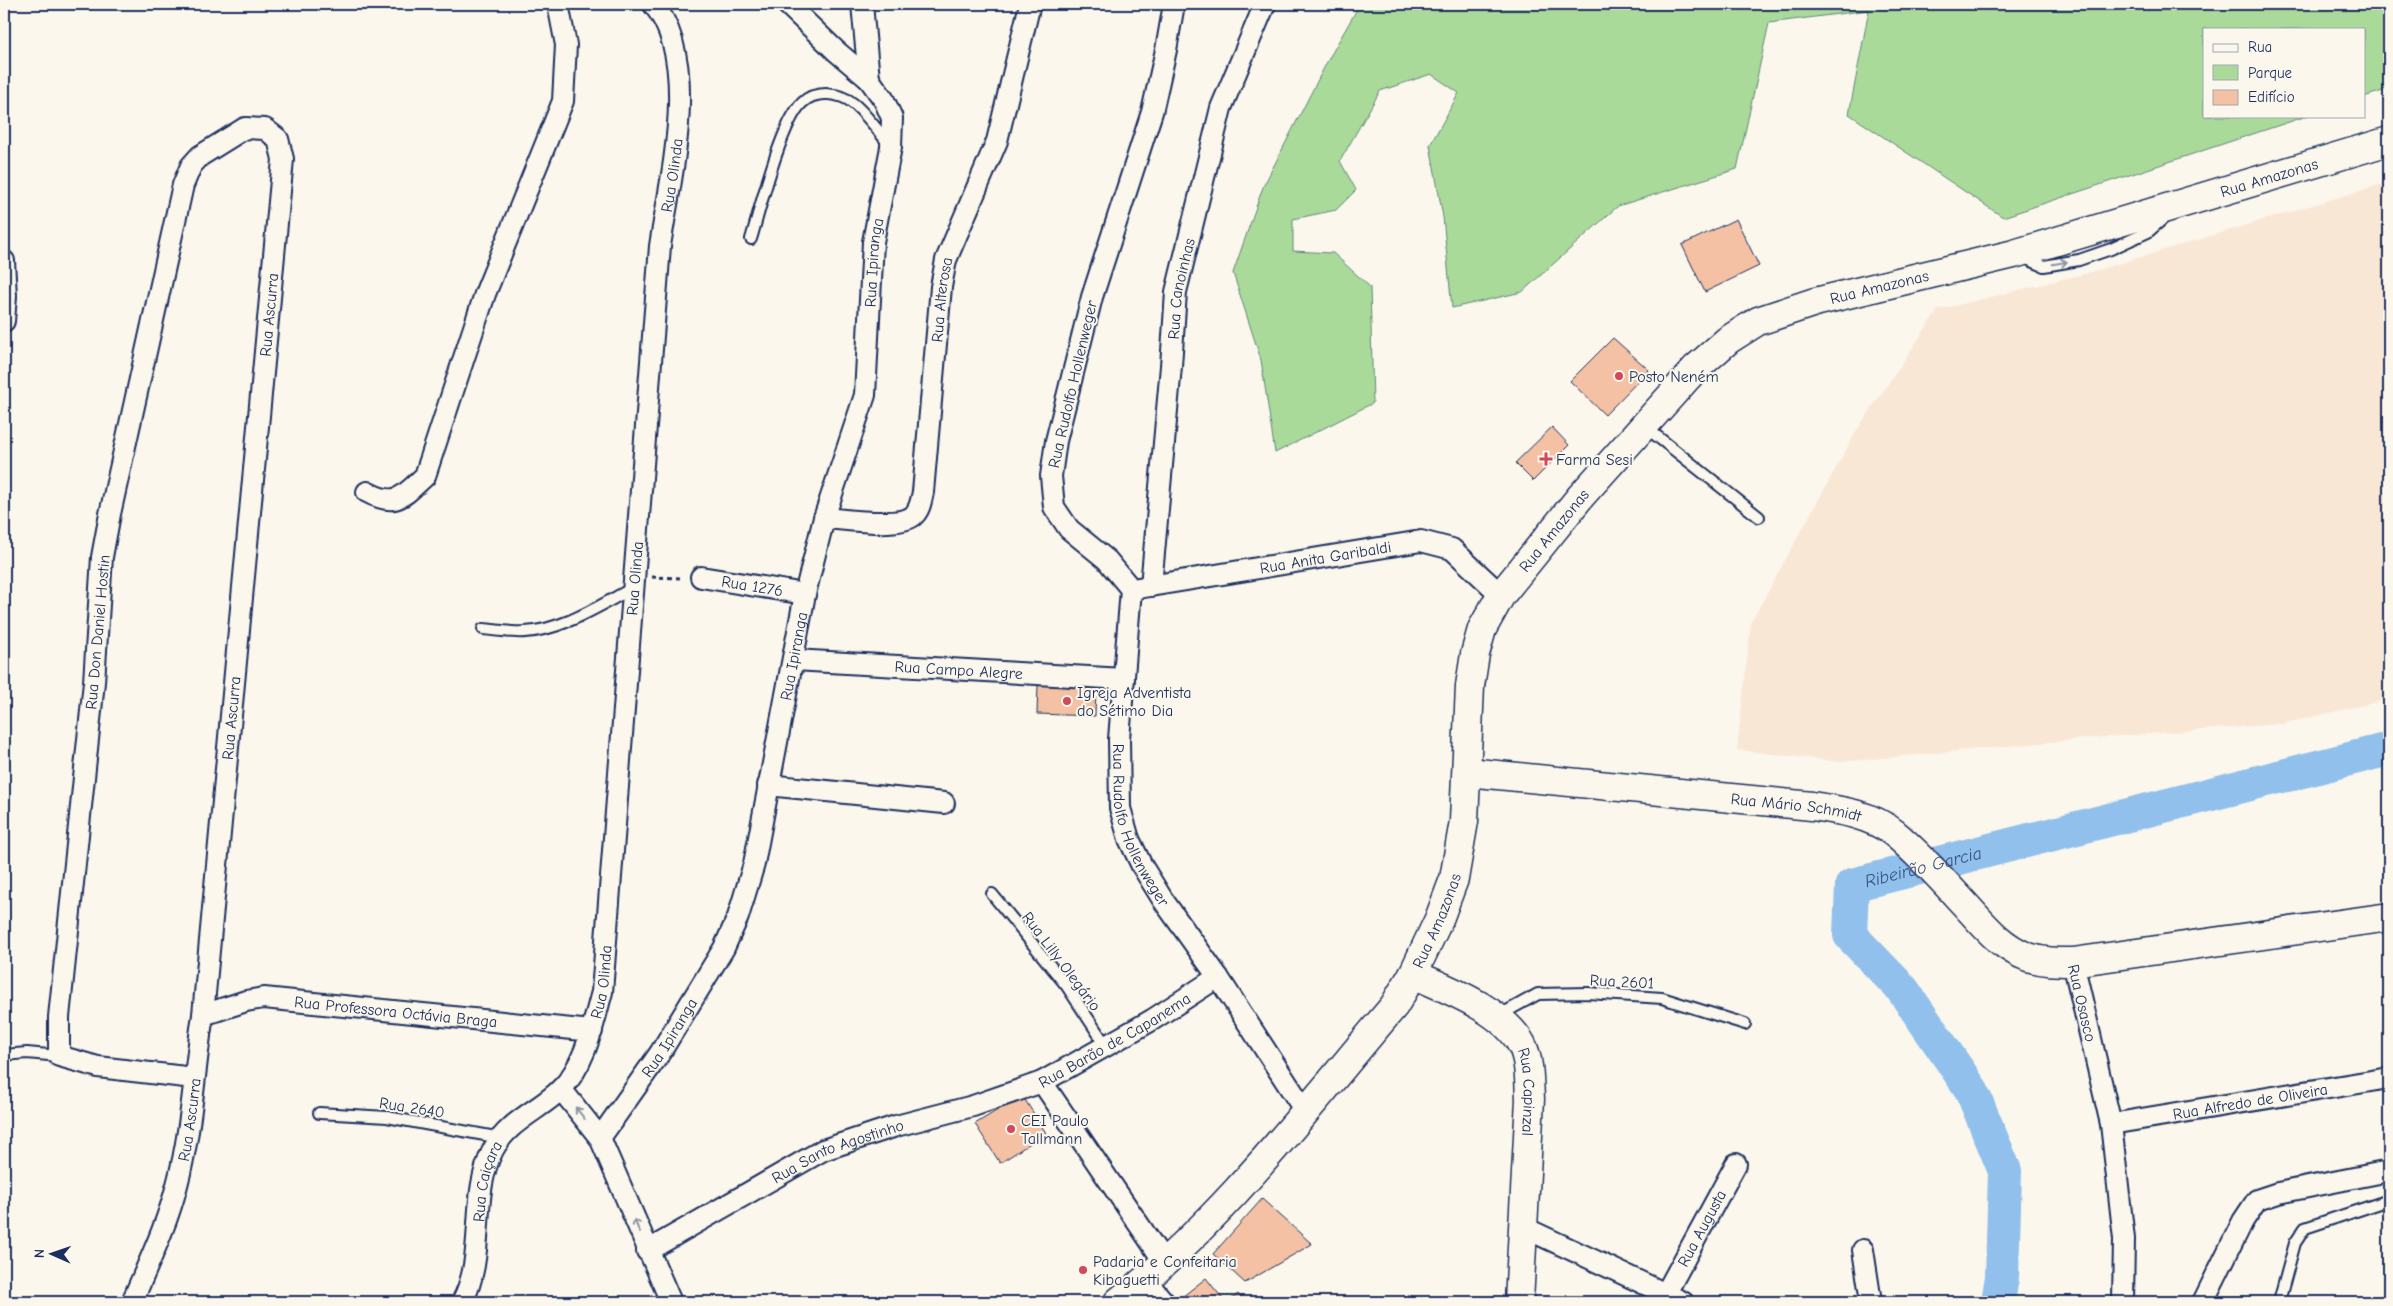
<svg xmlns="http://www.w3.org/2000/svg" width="2393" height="1306" font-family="'Comic Neue',sans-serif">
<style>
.built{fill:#f9e7d6}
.green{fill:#aada9a;stroke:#62847c}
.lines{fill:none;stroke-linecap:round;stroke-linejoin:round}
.river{stroke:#90c0eb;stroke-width:34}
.building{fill:#f4c1a4;stroke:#1b2f5e}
.lane-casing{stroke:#1b2f5e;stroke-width:14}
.street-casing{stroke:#1b2f5e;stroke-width:24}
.secondary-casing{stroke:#1b2f5e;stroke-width:31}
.path{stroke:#1b2f5e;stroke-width:3;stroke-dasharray:4 4;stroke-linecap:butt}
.lane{stroke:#fbf7ec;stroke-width:10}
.street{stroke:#fbf7ec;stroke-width:20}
.secondary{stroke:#fbf7ec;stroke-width:28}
.oneway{stroke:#8b93a5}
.poi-dot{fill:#d1495b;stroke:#fbf7ec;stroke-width:2}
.labels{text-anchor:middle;stroke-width:4;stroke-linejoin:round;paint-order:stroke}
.street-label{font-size:16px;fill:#1b2f5e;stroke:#fbf7ec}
.poi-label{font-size:16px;fill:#1b2f5e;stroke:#fbf7ec;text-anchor:start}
.water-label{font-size:18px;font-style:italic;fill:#385381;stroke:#fbf7ec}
</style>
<rect width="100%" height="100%" fill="#fbf7ec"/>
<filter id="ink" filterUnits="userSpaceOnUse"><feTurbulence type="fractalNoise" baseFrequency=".02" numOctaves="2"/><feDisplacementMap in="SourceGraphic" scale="10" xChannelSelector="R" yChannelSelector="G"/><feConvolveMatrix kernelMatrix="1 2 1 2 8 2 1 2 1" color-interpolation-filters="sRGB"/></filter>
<g filter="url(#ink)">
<!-- built -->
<polygon class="built" points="2389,182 2389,699 2282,724 2095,738 1840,762 1737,750 1751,622 1857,430 1938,310 2088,273"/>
<!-- green -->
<polygon class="green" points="1360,4 2389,4 2389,89 2364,97 2364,29 2204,29 2204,116 2307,116 2003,217 1849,114 1869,10 1769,23 1737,169 1618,206 1522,292 1452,308 1443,217 1430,145 1459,93 1431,74 1380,91 1340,161 1356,190 1336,210 1293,219 1293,251 1333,253 1370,287 1373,403 1275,453 1261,360 1233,273 1263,187 1328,60"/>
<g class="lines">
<!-- river -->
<path class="river" id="s1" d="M1998,1302L2002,1277L2005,1171L1971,1089L1903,990L1850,935L1852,885L2389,749"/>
</g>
<!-- building -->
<g class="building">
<polygon points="1736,219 1759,266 1705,292 1682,245"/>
<polygon points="1613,338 1649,370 1605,415 1570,381"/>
<polygon points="1552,427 1569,445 1533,481 1515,463"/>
<polygon points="1038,685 1096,688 1095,716 1037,714"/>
<polygon points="1022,1095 1046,1133 1000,1163 975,1124"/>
<polygon points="1262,1199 1312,1244 1245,1283 1213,1254"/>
<polygon points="1206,1278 1225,1302 1186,1302 1182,1297"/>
<polygon points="1238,1294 1245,1302 1228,1302"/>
</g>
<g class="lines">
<!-- lane casing -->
<g class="lane-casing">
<g id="lane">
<path d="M751,239C760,209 781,123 802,103C815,90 840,92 854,104C867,115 878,131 889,144"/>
<polyline points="2022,257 2044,266 2079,260 2111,249 2148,232 2164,218"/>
<polyline points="1644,426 1759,517"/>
<path d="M483,629C497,630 512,633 525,632C563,630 600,605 633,588"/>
<polyline points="992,894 1066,985 1107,1047"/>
<polyline points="1498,1016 1538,994 1588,993 1662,998 1745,1024"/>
<polyline points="4,1055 27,1053 59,1056"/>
<polyline points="319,1113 387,1117 501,1138"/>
<polyline points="2280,1298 2295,1243 2305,1228 2389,1200"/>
</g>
</g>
<!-- street casing -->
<g class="street-casing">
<g id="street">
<polyline points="862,4 869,79"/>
<path id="s2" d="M1174,4L1166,50L1152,112L1092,297L1056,441L1051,476L1054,507L1069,529L1107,560L1131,589L1119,739L1120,808L1129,839L1142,866L1163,900L1218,977L1305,1111"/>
<polyline points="4,261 6,296 4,321"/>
<path d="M367,492C397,508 403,496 425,476L485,294L563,101L566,45L558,4"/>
<path id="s3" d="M824,518C843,519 898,528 913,516C920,510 921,501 923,492L941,287L946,260L997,141L1030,4"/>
<path id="s4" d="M701,577L805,594"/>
<path id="s5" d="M1151,586L1171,366L1176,292L1221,108L1265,4"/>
<path id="s6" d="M1138,588L1421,541L1452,549L1501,595"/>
<path id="s7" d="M794,660L1124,679"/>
<polyline points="768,785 944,803"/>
<path id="s8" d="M2073,962L2111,1124L2124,1239L2123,1302"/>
<path id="s9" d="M203,1015L246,1001L264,998L592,1031"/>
<polyline points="1042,1082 1165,1263"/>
<polyline points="561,1089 600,1138 671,1302"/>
<path id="s10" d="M2111,1124L2389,1078"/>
<path id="s11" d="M600,1138L660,1053L724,948L738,917L754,864L805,594L824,518L865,395L873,242L891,147L892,118L884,100L869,79L836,51L787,4"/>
<polyline points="1523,1227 1683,1302"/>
<polyline points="1863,1250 1871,1302"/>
<path id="s12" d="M647,1251L823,1150L896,1126L973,1106L1042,1082L1152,1020L1218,977"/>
<polyline points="1146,1281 1164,1302"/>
<path id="s13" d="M1666,1293L1736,1164"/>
<path id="s14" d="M132,1302C148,1264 167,1225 177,1185C192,1129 194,1071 203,1015L283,159L278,139L265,129L245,128L200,156L191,166L183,185L110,514L102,557L94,682L59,1017V1056L98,1067L194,1078"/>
<path id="s15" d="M462,1302C487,1256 469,1196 493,1150C508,1121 540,1110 561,1089C586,1064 593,1024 602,992L660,246C670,179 701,60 653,4"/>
<polyline points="2203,1302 2243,1221 2257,1200 2278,1193 2389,1171"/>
</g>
</g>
<!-- secondary casing -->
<g class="secondary-casing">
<g id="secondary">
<path id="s16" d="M1467,772L1812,806C1840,810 1872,815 1894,833C1917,852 1939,876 1959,898C1980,920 1998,946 2028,957C2043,962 2057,962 2073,962L2389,917"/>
<path id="s17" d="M1413,974C1449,990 1503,1010 1522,1045C1530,1061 1529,1082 1530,1099L1519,1302"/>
<path id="s18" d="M1118,1302C1224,1219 1307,1108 1394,1006L1413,974L1439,919L1454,879L1464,821L1470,686L1475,654L1482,629L1501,595L1581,496L1695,369L1728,340L1758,321L1815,302L2014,254L2389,141"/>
</g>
</g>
<!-- path -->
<polyline class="path" points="652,577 683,578"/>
<!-- lane -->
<use href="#lane" class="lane"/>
<!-- street -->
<use href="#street" class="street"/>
<!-- secondary -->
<use href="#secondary" class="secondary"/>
</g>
<!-- one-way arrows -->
<defs><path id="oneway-shaft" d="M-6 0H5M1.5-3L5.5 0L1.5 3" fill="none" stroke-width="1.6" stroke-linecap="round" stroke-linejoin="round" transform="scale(1.25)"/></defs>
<g class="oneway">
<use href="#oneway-shaft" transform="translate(2060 263) rotate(-9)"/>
<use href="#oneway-shaft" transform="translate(580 1113) rotate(-128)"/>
<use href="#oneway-shaft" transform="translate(637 1226) rotate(-113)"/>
</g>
</g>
<!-- markers -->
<g class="poi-dot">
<circle cx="1619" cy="376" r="5"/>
<path d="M1543.5 451.5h5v5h5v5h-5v5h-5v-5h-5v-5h5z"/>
<circle cx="1067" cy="701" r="5"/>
<circle cx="1011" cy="1129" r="5"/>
<circle cx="1083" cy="1270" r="5"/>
</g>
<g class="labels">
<!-- street labels -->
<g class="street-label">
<text dy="6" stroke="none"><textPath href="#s15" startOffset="1175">Rua Olinda</textPath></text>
<text dy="6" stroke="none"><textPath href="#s18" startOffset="1746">Rua Amazonas</textPath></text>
<text dy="6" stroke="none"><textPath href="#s11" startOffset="932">Rua Ipiranga</textPath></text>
<text dy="6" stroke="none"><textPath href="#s18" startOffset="1341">Rua Amazonas</textPath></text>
<text dy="6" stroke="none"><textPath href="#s5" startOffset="299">Rua Canoinhas</textPath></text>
<text dy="6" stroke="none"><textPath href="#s3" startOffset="310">Rua Alterosa</textPath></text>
<text dy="6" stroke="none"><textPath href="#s14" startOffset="1001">Rua Ascurra</textPath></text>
<text transform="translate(1072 384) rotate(-77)" y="6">Rua Rudolfo Hollenweger</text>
<text dy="6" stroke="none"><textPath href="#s18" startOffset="921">Rua Amazonas</textPath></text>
<text dy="6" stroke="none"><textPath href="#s6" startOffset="190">Rua Anita Garibaldi</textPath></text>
<text dy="6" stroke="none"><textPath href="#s15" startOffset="770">Rua Olinda</textPath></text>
<text dy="6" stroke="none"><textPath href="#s4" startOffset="52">Rua 1276</textPath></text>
<text transform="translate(97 632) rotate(-85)" y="6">Rua Don Daniel Hostin</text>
<text dy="6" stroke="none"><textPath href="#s11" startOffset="528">Rua Ipiranga</textPath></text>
<text dy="6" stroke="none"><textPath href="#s7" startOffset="165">Rua Campo Alegre</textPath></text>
<text dy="6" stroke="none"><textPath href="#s14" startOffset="596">Rua Ascurra</textPath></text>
<text dy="6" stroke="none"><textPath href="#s16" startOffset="331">Rua Mário Schmidt</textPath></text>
<text dy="6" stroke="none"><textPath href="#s2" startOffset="874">Rua Rudolfo Hollenweger</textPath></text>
<text dy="6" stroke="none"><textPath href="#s18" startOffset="501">Rua Amazonas</textPath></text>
<text transform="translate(1062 961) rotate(53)" y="6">Rua Lilly Olegário</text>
<text transform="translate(1622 981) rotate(3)" y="6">Rua 2601</text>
<text dy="6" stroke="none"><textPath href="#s15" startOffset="365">Rua Olinda</textPath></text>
<text dy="6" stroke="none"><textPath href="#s8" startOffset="42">Rua Osasco</textPath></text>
<text dy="6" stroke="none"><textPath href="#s9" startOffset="196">Rua Professora Octávia Braga</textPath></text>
<text dy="6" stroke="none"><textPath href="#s11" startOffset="122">Rua Ipiranga</textPath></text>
<text dy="6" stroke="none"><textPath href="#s12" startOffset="516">Rua Barão de Capanema</textPath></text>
<text dy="6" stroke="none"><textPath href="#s17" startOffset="180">Rua Capinzal</textPath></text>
<text dy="6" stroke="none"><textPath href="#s10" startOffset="141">Rua Alfredo de Oliveira</textPath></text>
<text transform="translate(412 1107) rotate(9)" y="6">Rua 2640</text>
<text dy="6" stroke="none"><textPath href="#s14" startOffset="192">Rua Ascurra</textPath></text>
<text dy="6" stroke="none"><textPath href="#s12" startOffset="216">Rua Santo Agostinho</textPath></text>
<text dy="6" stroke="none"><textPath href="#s15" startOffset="124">Rua Caiçara</textPath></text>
<text dy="6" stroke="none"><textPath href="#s13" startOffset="74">Rua Augusta</textPath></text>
</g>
<!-- poi labels -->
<g class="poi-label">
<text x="1629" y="382">Posto Neném</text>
<text x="1556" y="465">Farma Sesi</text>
<text x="1077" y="698">Igreja Adventista<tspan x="1077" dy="18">do Sétimo Dia</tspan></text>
<text x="1021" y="1126">CEI Paulo<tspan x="1021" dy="18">Tallmann</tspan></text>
<text x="1093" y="1267">Padaria e Confeitaria<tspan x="1093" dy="18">Kibaguetti</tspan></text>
</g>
<!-- water labels -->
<g class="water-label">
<text dy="6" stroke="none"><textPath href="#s1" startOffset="540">Ribeirão Garcia</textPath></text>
</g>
</g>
<!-- margin -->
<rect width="2393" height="1306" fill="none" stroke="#fbf7ec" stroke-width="20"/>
<rect x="10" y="10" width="2373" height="1286" fill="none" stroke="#1b2f5e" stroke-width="2" filter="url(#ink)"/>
<!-- legend -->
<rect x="2203" y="28" width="162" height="90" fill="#fbf7ec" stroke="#a1a7b3"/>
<rect x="2213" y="44" width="25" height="8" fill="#fbf7ec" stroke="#a1a7b3"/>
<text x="2248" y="52" font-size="15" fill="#1b2f5e">Rua</text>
<rect x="2213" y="65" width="25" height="15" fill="#aada9a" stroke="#a1a7b3"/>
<text x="2248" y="78" font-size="15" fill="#1b2f5e">Parque</text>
<rect x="2213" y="90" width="25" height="15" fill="#f4c1a4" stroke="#a1a7b3"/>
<text x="2248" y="102" font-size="15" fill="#1b2f5e">Edifício</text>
<!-- north arrow -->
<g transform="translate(52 1254) rotate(272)" stroke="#fbf7ec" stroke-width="4" paint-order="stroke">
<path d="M0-4L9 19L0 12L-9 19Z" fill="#1b2f5e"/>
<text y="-8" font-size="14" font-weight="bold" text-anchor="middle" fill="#1b2f5e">N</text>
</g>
</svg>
